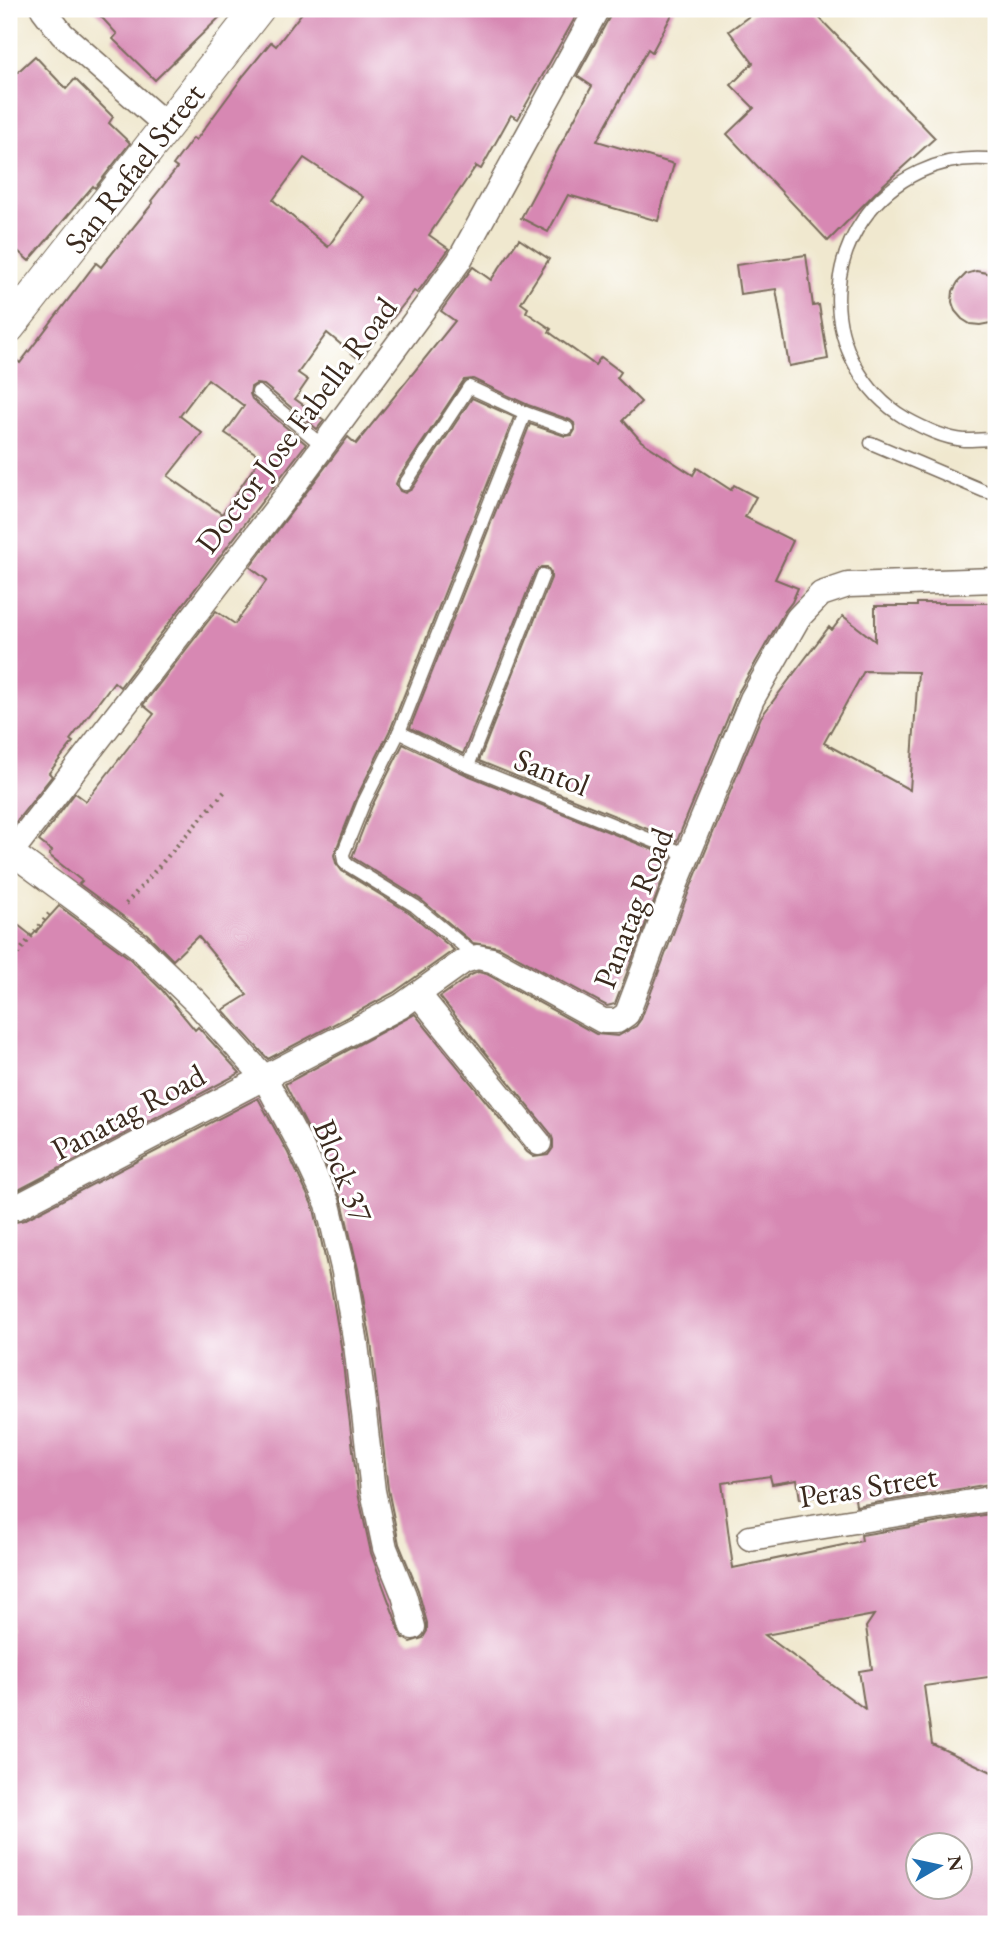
<svg xmlns="http://www.w3.org/2000/svg" width="1005" height="1933" font-family="'EB Garamond',serif">
<style>
.building{fill:#d788b3;fill-rule:evenodd}
.lines{fill:none;stroke-linecap:round;stroke-linejoin:round}
.service-casing{stroke:#7a6c5c;stroke-width:15}
.minor-casing{stroke:#7a6c5c;stroke-width:27}
.tertiary-casing{stroke:#7a6c5c;stroke-width:34}
.path{stroke:#7a6c5c;stroke-width:4.5;stroke-dasharray:2 5;stroke-linecap:butt}
.service{stroke:#fff;stroke-width:12}
.minor{stroke:#fff;stroke-width:24}
.tertiary{stroke:#fff;stroke-width:32}
.labels{text-anchor:middle;stroke-width:6;stroke-linejoin:round;paint-order:stroke}
.street-label{font-size:32px;fill:#3b2a1e;stroke:#fff}
</style>
<rect width="100%" height="100%" fill="#fff"/>
<filter id="ink" filterUnits="userSpaceOnUse"><feTurbulence type="fractalNoise" baseFrequency=".0143" numOctaves="2"/><feDisplacementMap in="SourceGraphic" scale="14" xChannelSelector="R" yChannelSelector="G"/><feConvolveMatrix kernelMatrix="1 2 1 2 8 2 1 2 1" color-interpolation-filters="sRGB"/></filter>
<filter id="wash" filterUnits="userSpaceOnUse"><feTurbulence type="fractalNoise" baseFrequency=".00686" numOctaves="4" result="noise"/><feDisplacementMap in="SourceGraphic" scale="28" xChannelSelector="R" yChannelSelector="G"/><feGaussianBlur stdDeviation="1.57" result="paint"/><feColorMatrix in="noise" values="0 0 0 0 0 0 0 0 0 0 0 0 0 0 0 0 0 1.4 0 .05"/><feComposite in="paint" operator="in"/></filter>
<g filter="url(#wash)">
<rect width="100%" height="100%" fill="#f0e8cf"/>
<g id="blocks">
<!-- building -->
<g class="building">
<polygon points="94,9 228,9 155,80 113,39 117,34"/>
<path d="M305,9H580L518,119L511,115L481,169L476,166L429,235L449,249L417,293L414,291L360,360L327,333L298,373L308,380L295,399L324,420L317,429L264,385L256,384L251,387L250,394L252,399L306,444L120,687L114,682L70,740L73,742L49,773L52,776L15,823L9,818V354L20,363L96,263L101,267L153,203L151,201L177,168L173,165L193,138L196,140L244,75L271,42L276,46ZM304,158L363,197L328,247L273,200ZM208,379L244,406L225,433L261,457L222,514L168,476L202,433L180,416Z"/>
<polygon points="612,9 675,9 652,52 648,49 597,141 674,164 662,206 658,221 568,195 548,232 521,218 592,86 577,76 610,16"/>
<polygon points="759,9 811,9 935,138 882,186 828,241 727,134 754,108 731,85 753,63 729,31"/>
<polygon points="35,56 66,89 75,79 113,117 109,123 130,143 95,188 93,186 29,261 9,243 9,80"/>
<polygon points="519,239 549,259 521,303 528,308 526,312 551,329 549,332 595,365 601,357 621,372 617,378 641,402 623,420 641,441 693,475 697,468 731,490 734,485 756,497 745,517 793,541 775,579 798,588 792,602 785,611 738,693 677,841 479,761 551,578 551,573 547,567 541,567 535,572 463,754 410,728 530,424 565,436 572,435 575,430 574,423 570,420 528,405 473,379 464,380 398,479 396,484 400,491 405,493 412,489 472,398 514,417 391,728 356,799 334,855 336,863 342,871 410,913 454,950 393,993 268,1059 223,1010 247,995 198,936 173,960 147,934 79,884 82,881 49,855 52,851 39,841 75,793 86,801 120,758 154,714 143,705 216,611 235,624 267,580 250,567 348,437 356,444 455,321 441,311 473,267 491,280"/>
<polygon points="806,255 813,306 819,305 828,359 789,366 776,289 740,294 736,265"/>
<polygon points="976,271 987,273 996,278 996,322 980,325 970,324 962,319 955,311 952,302 953,291 958,282 966,274"/>
<path d="M917,603H991V607H996V805H992L996,856V1483L856,1506L854,1491L800,1499L797,1480L772,1484L770,1476L722,1483L733,1568L862,1541L861,1535L996,1513V1676L924,1686L932,1744L996,1774V1924H9V1219L16,1222L24,1220L258,1098L288,1153L314,1209L329,1275L341,1346L358,1493L371,1553L402,1637L410,1642L423,1638L427,1631V1623L418,1590L399,1544L388,1489L371,1342L358,1269L342,1201L314,1140L285,1084L415,1014L527,1152L534,1157L548,1155L553,1148V1140L551,1134L440,997L471,975L478,972L487,974L596,1034L618,1036L636,1026L641,1019L689,891L761,717L829,627L832,630L843,616L875,641V606H917ZM864,671L918,672L910,790L824,743ZM874,1615L866,1627L872,1669L859,1671L865,1709L765,1635ZM918,1845H960V1887H918Z"/>
<polygon points="403,744 465,774 671,857 615,1004 607,1006 499,947 473,943 420,899 352,857 372,806"/>
<polygon points="59,906 128,957 162,990 195,1030 198,1027 240,1073 9,1195 9,918 32,936"/>
</g>
</g>
</g>
<g filter="url(#ink)">
<use href="#blocks" fill-opacity="0" stroke="#7a6c5c" stroke-width="2"/>
<g class="lines">
<!-- service casing -->
<g class="service-casing">
<g id="service">
<path d="M996,160C884,146 801,264 855,365C867,387 883,405 905,418C923,428 943,438 964,440C975,440 986,439 996,439"/>
<polyline points="258,392 323,446"/>
<polyline points="871,443 984,491 996,494"/>
<polyline points="405,484 469,387 525,413 567,428"/>
<polyline points="399,732 468,766 688,855"/>
<polyline points="468,766 543,575"/>
<polyline points="477,957 415,906 348,865 344,861 343,854 364,802 399,732 525,413"/>
</g>
</g>
<!-- minor casing -->
<g class="minor-casing">
<g id="minor">
<polyline points="43,9 62,34 167,126"/>
<polyline points="11,852 138,946 195,1001 264,1077 301,1146 328,1204 344,1272 356,1344 373,1491 385,1548 404,1595 413,1627"/>
<polyline points="9,855 287,495 459,261 597,9"/>
<polyline points="419,995 539,1143"/>
<polyline points="17,1207 401,1006 464,961 477,957 492,960 603,1021 617,1021 627,1014 675,886 752,699 798,618 821,594 848,585 996,580"/>
<polyline points="750,1538 996,1498"/>
</g>
</g>
<!-- tertiary casing -->
<g class="tertiary-casing">
<polyline id="tertiary" points="9,327 258,9"/>
</g>
<!-- path -->
<g class="path">
<polyline points="126,904 225,791"/>
<polyline points="9,965 49,914"/>
</g>
<!-- service -->
<use href="#service" class="service"/>
<!-- minor -->
<use href="#minor" class="minor"/>
<!-- tertiary -->
<use href="#tertiary" class="tertiary"/>
</g>
</g>
<g class="labels">
<!-- street labels -->
<g class="street-label">
<text transform="translate(134 168) rotate(-52)" y="11">San Rafael Street</text>
<text transform="translate(296 425) rotate(-53)" y="11">Doctor Jose Fabella Road</text>
<text transform="translate(552 772) rotate(22)" y="11">Santol</text>
<text transform="translate(633 908) rotate(-69)" y="11">Panatag Road</text>
<text transform="translate(128 1112) rotate(-28)" y="11">Panatag Road</text>
<text transform="translate(343 1171) rotate(68)" y="11">Block 37</text>
<text transform="translate(868 1486) rotate(-9)" y="11">Peras Street</text>
</g>
</g>
<!-- margin -->
<rect width="1005" height="1933" fill="none" stroke="#fff" stroke-width="35"/>
<!-- north arrow -->
<g transform="translate(939 1866) rotate(81)"><circle r="33" fill="#ffffff" stroke="#b1aaa5" stroke-width="2"/>
<path d="M0-5L12 26L0 18L-12 26Z" fill="#1f6fb2"/>
<text y="-10" font-size="19" font-weight="bold" text-anchor="middle" fill="#3b2a1e">N</text>
</g>
</svg>
